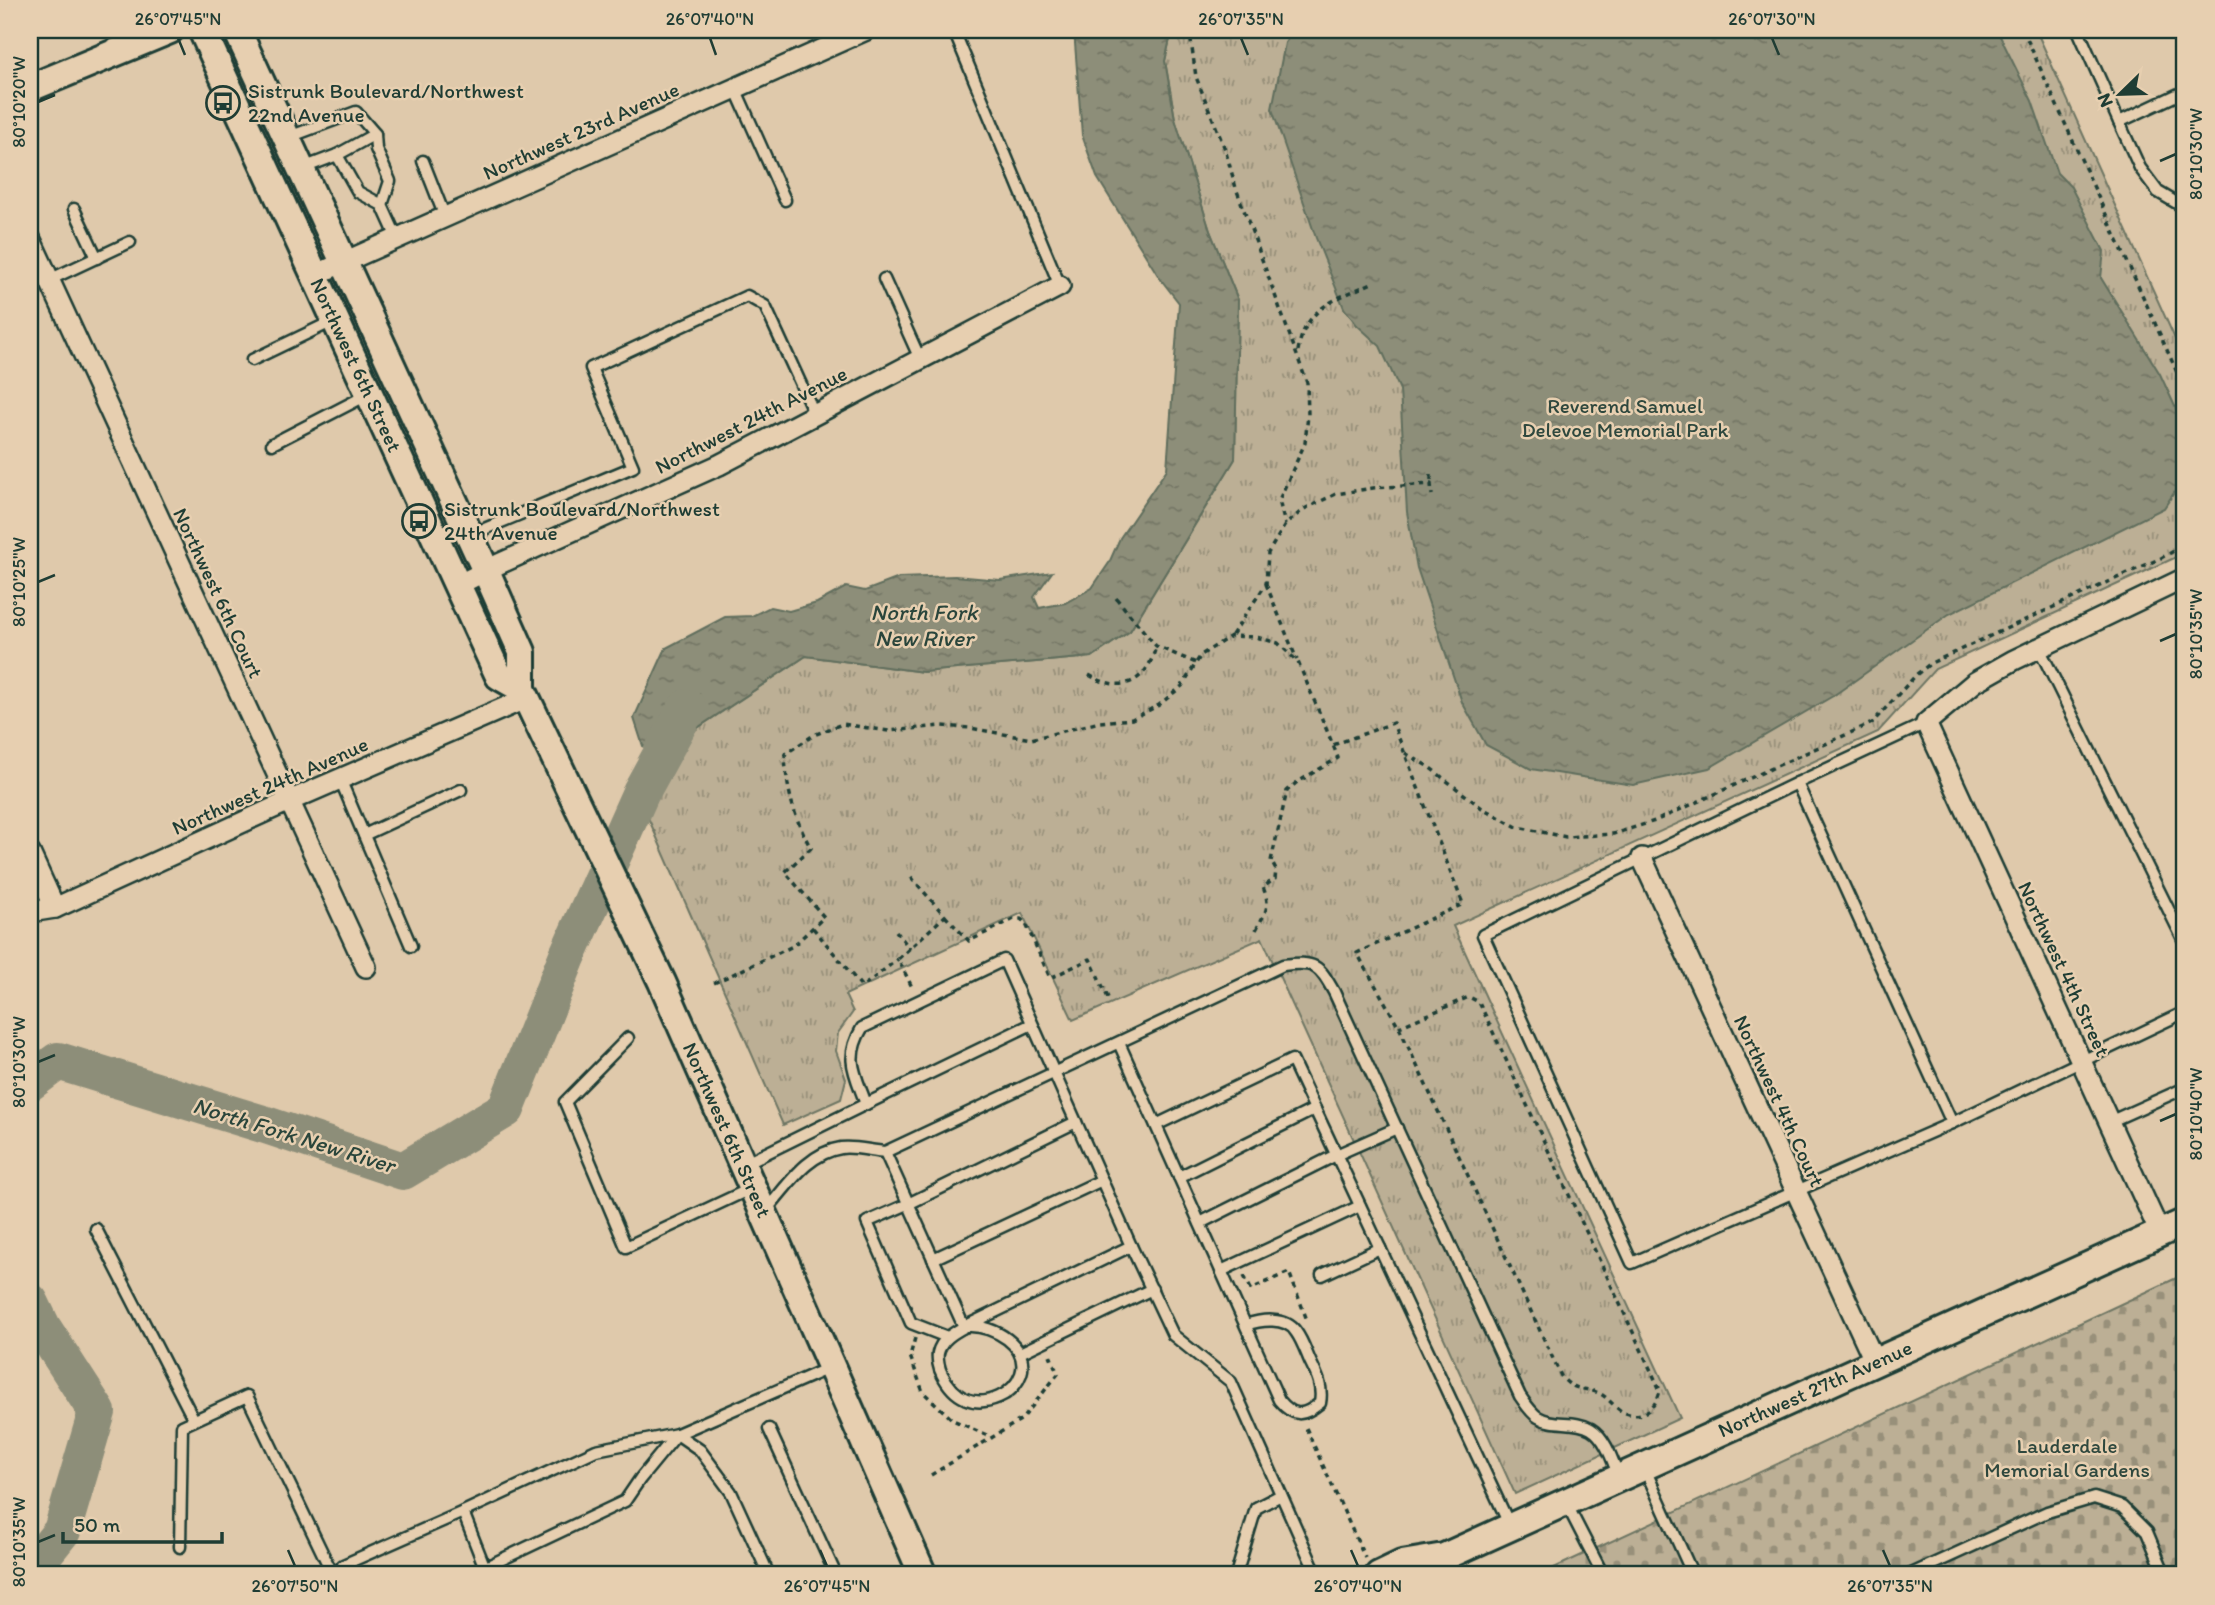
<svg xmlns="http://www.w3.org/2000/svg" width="2215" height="1605" font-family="Itim,sans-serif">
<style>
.cemetery{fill:url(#cemetery-stones);stroke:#6e7664;stroke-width:2}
.park{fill:url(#park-tufts);stroke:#6e7664;stroke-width:2}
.water{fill:url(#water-ripples);stroke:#616e5d;stroke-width:2}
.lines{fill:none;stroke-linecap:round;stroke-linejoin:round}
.river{stroke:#8d8e79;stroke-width:38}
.lane-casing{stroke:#1f3d34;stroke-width:15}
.street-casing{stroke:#1f3d34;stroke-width:24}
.secondary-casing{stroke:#1f3d34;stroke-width:32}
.path{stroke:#1f3d34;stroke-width:3.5;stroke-dasharray:5 5;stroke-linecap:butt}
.lane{stroke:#e7cfb0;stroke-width:10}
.street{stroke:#e7cfb0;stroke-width:19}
.secondary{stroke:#e7cfb0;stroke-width:26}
.ticks{fill:none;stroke:#1f3d34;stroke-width:2.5}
.labels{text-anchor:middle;stroke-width:5;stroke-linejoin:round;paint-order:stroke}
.poi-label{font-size:21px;fill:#1f3d34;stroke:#e7cfb0;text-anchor:start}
.street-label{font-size:21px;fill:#1f3d34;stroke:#e7cfb0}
.park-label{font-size:21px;fill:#2f483e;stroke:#e7cfb0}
.water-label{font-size:23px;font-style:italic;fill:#2a453b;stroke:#e7cfb0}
.neatline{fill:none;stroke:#1f3d34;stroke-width:2.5}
.ticks-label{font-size:18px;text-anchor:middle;fill:#1f3d34}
</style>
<defs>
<pattern id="cemetery-stones" width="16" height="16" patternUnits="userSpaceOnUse" patternTransform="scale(1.75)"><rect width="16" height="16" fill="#bcaf95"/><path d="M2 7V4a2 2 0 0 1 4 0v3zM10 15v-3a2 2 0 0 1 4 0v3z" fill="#98907a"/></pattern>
<pattern id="park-tufts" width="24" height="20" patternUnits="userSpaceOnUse" patternTransform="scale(1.75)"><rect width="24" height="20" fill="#bcaf95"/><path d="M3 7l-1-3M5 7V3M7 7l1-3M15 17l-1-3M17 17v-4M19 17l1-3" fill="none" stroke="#98907a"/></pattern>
<pattern id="water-ripples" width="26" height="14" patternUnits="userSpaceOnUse" patternTransform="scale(1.75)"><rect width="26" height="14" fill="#8d8e79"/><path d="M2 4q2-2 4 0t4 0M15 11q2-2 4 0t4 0" fill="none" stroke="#737564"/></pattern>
</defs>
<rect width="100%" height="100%" fill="#dfc9ab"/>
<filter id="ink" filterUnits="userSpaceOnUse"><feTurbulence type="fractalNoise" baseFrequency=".0143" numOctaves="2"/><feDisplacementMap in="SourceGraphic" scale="14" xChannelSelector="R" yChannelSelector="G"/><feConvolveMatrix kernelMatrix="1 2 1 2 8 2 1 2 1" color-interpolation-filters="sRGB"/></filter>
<g filter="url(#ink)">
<!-- cemetery -->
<polygon class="cemetery" points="2183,1275 2185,1281 2185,1575 1539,1575"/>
<!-- park -->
<polygon class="park" points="1172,30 2036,30 2185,361 2185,553 1935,669 1878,732 1453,926 1680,1418 1515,1494 1262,938 1073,1020 1022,913 845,995 853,1012 838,1033 836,1051 846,1079 841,1099 783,1125 643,806 696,729 806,656 923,672 1092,657 1130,631 1235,459 1238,300 1210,231 1175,119 1165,61"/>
<!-- water -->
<g class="water">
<polygon points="1074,30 1172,30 1165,61 1175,119 1210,231 1238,300 1235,459 1130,631 1092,657 923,672 806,656 696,729 676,758 643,746 634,718 666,648 725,617 752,616 770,607 789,611 817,603 846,587 865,591 899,578 955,576 1000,580 1052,572 1034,597 1039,608 1065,603 1092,588 1109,563 1120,538 1167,469 1179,303 1159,277 1097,177 1082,135"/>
<polygon points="1294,30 1997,30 2032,101 2057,173 2071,187 2104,251 2101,278 2160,374 2185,428 2185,476 2164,508 1949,614 1833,696 1709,768 1633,785 1531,769 1486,745 1462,702 1417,568 1407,512 1400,390 1380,346 1357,325 1344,308 1316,238 1272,109 1285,43"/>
</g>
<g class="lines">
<!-- river -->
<g class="river">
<polyline points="30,1082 58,1061 266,1125 403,1171 506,1109 567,957 641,792 687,708"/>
<polyline points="30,1302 42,1327 97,1412 62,1531 30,1571"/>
</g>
<!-- lane casing -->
<g class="lane-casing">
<g id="lane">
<polyline points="2078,30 2119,122 2185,91"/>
<polyline points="957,38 1060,286"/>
<polyline points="735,88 785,200"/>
<polyline points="2119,122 2140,168 2158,192 2185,208"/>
<polyline points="289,137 356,112 375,134 376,149 390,181 382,205"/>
<polyline points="337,155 375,134"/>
<polyline points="423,161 445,217"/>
<polyline points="303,168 337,155 358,192 382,205 397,238"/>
<polyline points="74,209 97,258"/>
<polyline points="884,279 920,359"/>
<polyline points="49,280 130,242"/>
<polyline points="252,360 335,320"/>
<polyline points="272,444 369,394"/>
<polyline points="470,535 633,467 591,368 747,296 765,306 815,415"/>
<polyline points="2039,648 2185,943"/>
<polyline points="340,779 411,946"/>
<polygon points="1797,783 1952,1123 1632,1263 1483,935"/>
<polyline points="1797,783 1926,723"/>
<polyline points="364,835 461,790"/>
<path d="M1032,1024L866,1104C855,1073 844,1059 862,1028L1004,960C1028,1014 1052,1068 1076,1122"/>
<polyline points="628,1038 565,1102 626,1247 752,1188"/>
<path d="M1119,1043L1279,1400C1293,1417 1303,1417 1320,1403C1323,1387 1317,1375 1310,1361C1306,1352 1302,1340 1296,1332C1286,1316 1260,1320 1246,1325"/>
<polyline points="2109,1122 2185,1088"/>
<polyline points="1952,1123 2185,1012"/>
<polyline points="1156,1125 1292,1060 1510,1526"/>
<path d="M885,1152L964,1327C953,1333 941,1340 938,1353C937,1359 939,1369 942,1374C954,1398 974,1408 999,1397C1010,1392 1017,1385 1021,1374C1030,1346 993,1325 969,1326"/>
<polyline points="744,1164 866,1104"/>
<polyline points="1179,1177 1315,1109"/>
<path d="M766,1210C787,1187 807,1153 841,1148C854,1146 871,1151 885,1152L1283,965C1315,961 1319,965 1334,992L1520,1396C1525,1403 1531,1413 1538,1417C1554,1427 1574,1419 1591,1429C1606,1438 1613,1462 1619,1477"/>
<polyline points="1200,1223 1336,1155 1397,1128"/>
<polyline points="96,1229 194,1420"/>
<polyline points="1131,1246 1173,1335 1231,1382 1317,1575"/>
<polyline points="933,1259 1102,1180"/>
<polyline points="1221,1271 1360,1206"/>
<polyline points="1322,1275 1380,1248"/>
<polyline points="947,1337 911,1323 867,1222 908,1204 1076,1122 1131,1246 964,1327"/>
<polyline points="1020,1353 1152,1289"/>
<polyline points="769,1429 836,1575"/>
<polyline points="1644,1467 1693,1575"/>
<polyline points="1567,1505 1603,1575"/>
<polyline points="463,1512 485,1568"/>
<polyline points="180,1547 182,1426 247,1396 333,1575"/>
<polyline points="343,1565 463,1512 596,1450 677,1434 700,1450 731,1492 769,1575"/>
<polyline points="469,1575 625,1501 640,1479 677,1434 829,1368"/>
<polyline points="1236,1575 1256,1508 1281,1495"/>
<polyline points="1909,1575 2047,1512 2094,1498 2122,1507 2147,1532 2165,1575"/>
</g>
</g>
<!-- street casing -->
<g class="street-casing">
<g id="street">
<polyline points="30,238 366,967"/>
<polyline points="315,275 866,30"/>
<polyline points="458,585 499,564 719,465 1060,286"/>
<polyline points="30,853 55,908"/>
<polyline points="1642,858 1875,1362"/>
<polyline points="30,912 55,908 289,801 527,698"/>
<polyline points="2160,1233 1926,723 1975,682 2014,660 2185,578"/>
</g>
</g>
<!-- secondary casing -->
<g class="secondary-casing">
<g id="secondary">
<polyline points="202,30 499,676 522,689"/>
<polyline points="237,30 486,571 522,652 522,689 662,982 923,1575"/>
<polyline points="30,88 170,30"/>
<polyline points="1379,1575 1402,1564 1444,1557 2185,1222"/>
</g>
</g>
<!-- path -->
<g class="path">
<polyline points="1195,30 1191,41 1196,77 1225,149 1236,188 1307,383 1308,415 1305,443 1279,500 1285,525"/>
<polyline points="2023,30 2185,390"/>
<path d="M1298,351C1305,306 1337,299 1374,282"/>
<polyline points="1431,475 1431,484"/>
<polyline points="1266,584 1297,660"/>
<polyline points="1116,598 1156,646 1196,663"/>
<polyline points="1232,635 1266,584 1268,553 1285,525 1304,509 1336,494 1373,488 1431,484 1432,495"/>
<path d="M1089,675C1122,694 1147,683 1156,646"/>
<polyline points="1405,753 1429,767 1482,808 1517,827 1566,837 1613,834 1655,821 1872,723 1917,674 1931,663 2161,558 2185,545"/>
<polyline points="911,877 945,916 898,959 913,989"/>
<polyline points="945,916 969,941 1014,919 1021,919 1026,924 1050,978 1090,959 1109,1000"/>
<polyline points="813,928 862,987 898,959"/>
<path d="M1256,930C1266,910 1271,908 1263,887L1275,879L1276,870L1271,861L1287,791L1296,783L1338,758L1333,745"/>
<polyline points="896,931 910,949"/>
<path d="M714,983L793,946L824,917L785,872L811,848C794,819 786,788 785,754L814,735L842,724L889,731L942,726L970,728L1031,739L1100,722L1132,719L1159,705L1182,686L1201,655L1231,636L1256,637L1278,643L1298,662L1333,745L1393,723L1463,904L1357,953L1399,1027L1561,1376C1574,1393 1585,1386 1601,1394C1609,1399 1615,1408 1623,1412C1642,1421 1657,1407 1660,1390L1479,1002L1469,997L1399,1027"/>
<polyline points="1244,1276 1251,1289 1289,1272 1307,1320"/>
<polyline points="915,1338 910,1356 923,1392 953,1420 993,1438"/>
<polyline points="1306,1428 1365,1558"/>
<polyline points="931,1475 1022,1419 1058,1374 1050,1355"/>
</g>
<!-- lane -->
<use href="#lane" class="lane"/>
<!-- street -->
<use href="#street" class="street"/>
<!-- secondary -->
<use href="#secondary" class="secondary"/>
</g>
</g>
<!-- ticks -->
<path class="ticks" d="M178,38L185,55M710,38L716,55M1241,38L1248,55M1772,38L1779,55M38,102L55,95M2160,161L2176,154M38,582L55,575M2160,641L2176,634M38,1062L55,1055M2160,1121L2176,1114M38,1542L55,1535M288,1550L295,1566M820,1550L827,1566M1351,1550L1358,1566M1883,1550L1890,1566"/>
<!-- icons -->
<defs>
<g id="bus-ring" transform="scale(1.75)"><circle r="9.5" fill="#e7cfb0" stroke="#1f3d34" stroke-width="1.5"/><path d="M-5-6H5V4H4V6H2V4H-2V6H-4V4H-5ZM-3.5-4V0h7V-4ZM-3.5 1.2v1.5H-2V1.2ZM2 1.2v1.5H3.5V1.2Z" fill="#1f3d34"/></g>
</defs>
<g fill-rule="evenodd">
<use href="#bus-ring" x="223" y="103"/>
<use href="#bus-ring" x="419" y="521"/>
</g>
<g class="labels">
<!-- poi labels -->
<g class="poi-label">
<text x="248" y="98">Sistrunk Boulevard/Northwest<tspan x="248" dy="24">22nd Avenue</tspan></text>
<text x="444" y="516">Sistrunk Boulevard/Northwest<tspan x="444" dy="24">24th Avenue</tspan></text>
</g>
<!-- street labels -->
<g class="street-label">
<text transform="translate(581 131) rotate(-24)" y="7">Northwest 23rd Avenue</text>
<text transform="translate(356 365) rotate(65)" y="7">Northwest 6th Street</text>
<text transform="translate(751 420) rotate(-27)" y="7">Northwest 24th Avenue</text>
<text transform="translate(218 593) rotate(65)" y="7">Northwest 6th Court</text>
<text transform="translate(270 786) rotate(-24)" y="7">Northwest 24th Avenue</text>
<text transform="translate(2064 969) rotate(65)" y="7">Northwest 4th Street</text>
<text transform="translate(1779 1101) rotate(65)" y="7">Northwest 4th Court</text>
<text transform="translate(727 1130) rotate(66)" y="7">Northwest 6th Street</text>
<text transform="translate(1815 1389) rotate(-24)" y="7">Northwest 27th Avenue</text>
</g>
<!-- park labels -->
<g class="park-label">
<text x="1625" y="413">Reverend Samuel<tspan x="1625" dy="24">Delevoe Memorial Park</tspan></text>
<text x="2067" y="1453">Lauderdale<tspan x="2067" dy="24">Memorial Gardens</tspan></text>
</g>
<!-- water labels -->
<g class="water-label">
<text x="924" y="620">North Fork<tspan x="924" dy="26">New River</tspan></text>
<text transform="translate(294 1135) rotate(17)" y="8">North Fork New River</text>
</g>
</g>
<!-- margin -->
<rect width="2215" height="1605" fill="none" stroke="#e7cfb0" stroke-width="77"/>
<!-- north arrow -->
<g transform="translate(2120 94) rotate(247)" stroke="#e7cfb0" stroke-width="5" paint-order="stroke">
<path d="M0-5L12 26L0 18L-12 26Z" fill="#1f3d34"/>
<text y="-10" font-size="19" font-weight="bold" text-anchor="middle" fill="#1f3d34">N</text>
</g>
<!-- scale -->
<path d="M63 1532v10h159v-10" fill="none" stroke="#1f3d34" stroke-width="3.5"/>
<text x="74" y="1532" font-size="21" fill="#1f3d34" stroke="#e7cfb0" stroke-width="5" paint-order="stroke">50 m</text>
<rect x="38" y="38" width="2138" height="1528" class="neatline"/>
<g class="ticks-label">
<text x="178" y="25">26°07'45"N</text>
<text x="710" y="25">26°07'40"N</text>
<text x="1241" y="25">26°07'35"N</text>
<text x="1772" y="25">26°07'30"N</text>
<text transform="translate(19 102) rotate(-90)" y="6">80°10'20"W</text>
<text transform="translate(2196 154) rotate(-90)" y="6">80°10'30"W</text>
<text transform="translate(19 582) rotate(-90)" y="6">80°10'25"W</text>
<text transform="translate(2196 634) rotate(-90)" y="6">80°10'35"W</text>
<text transform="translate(19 1062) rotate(-90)" y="6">80°10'30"W</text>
<text transform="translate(2196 1114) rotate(-90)" y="6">80°10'40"W</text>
<text transform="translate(19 1542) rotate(-90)" y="6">80°10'35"W</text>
<text x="295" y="1592">26°07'50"N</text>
<text x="827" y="1592">26°07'45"N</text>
<text x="1358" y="1592">26°07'40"N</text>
<text x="1890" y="1592">26°07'35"N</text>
</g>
</svg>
